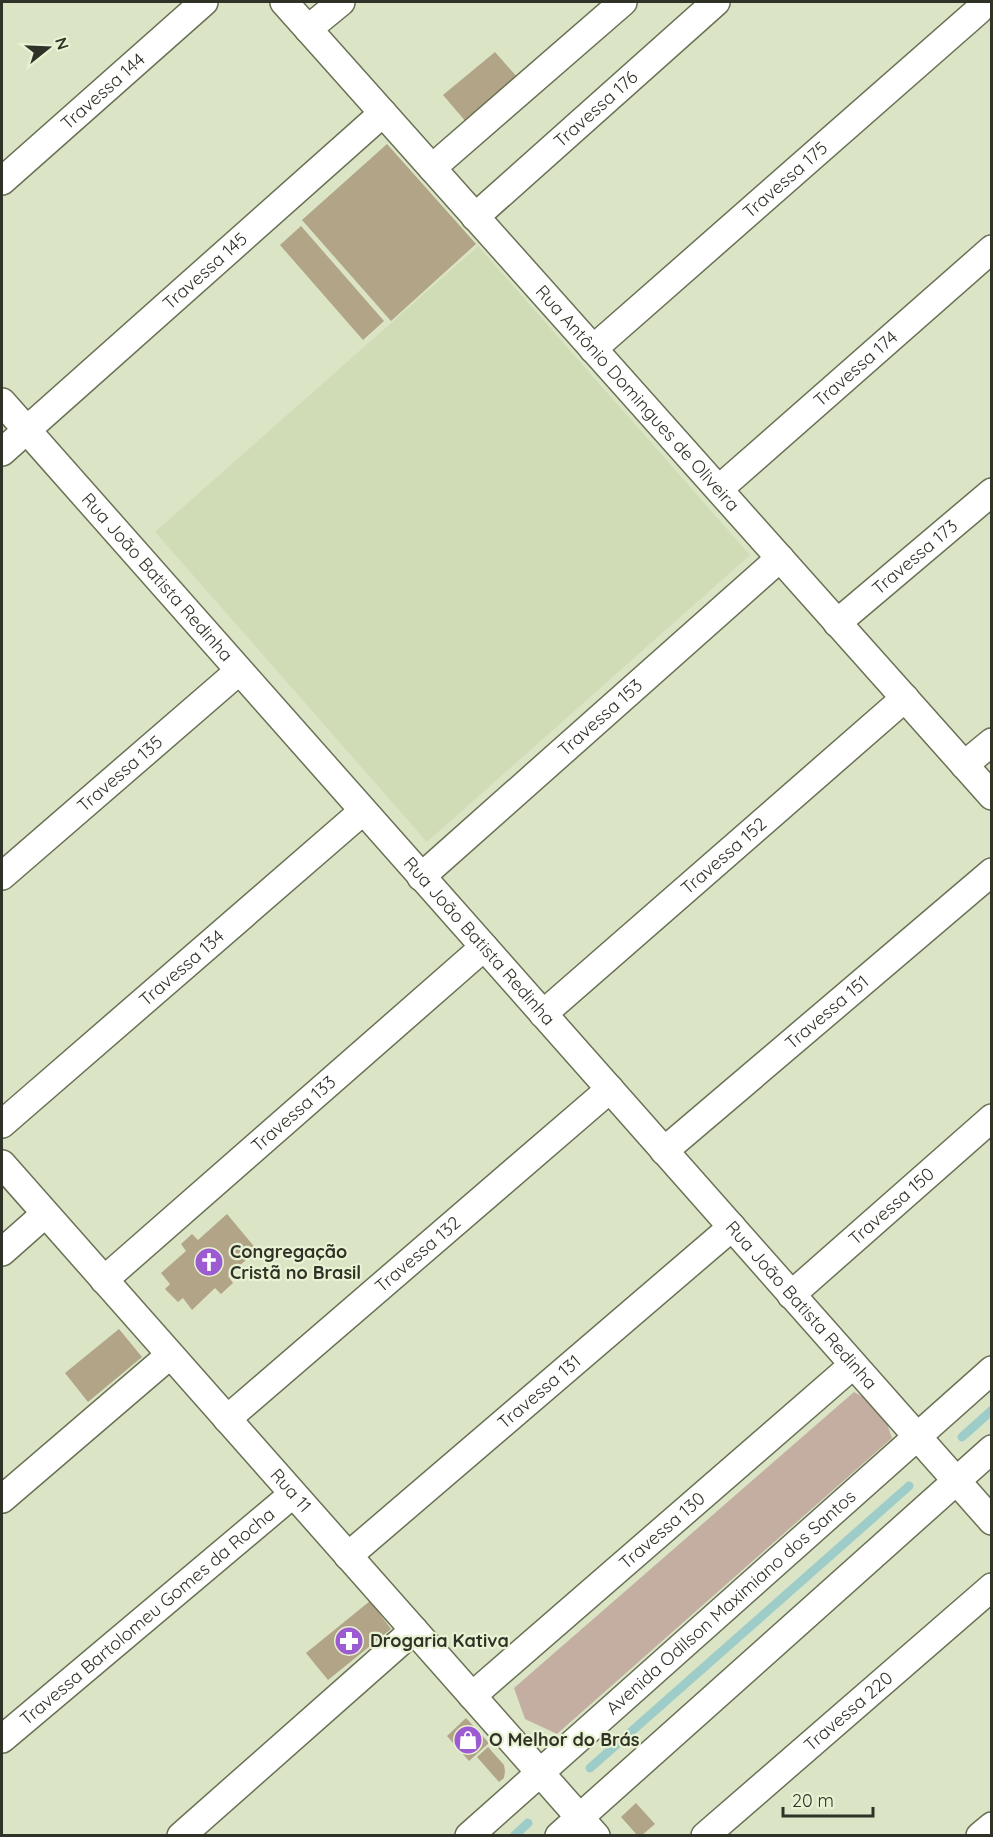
<svg xmlns="http://www.w3.org/2000/svg" width="993" height="1837" font-family="Quicksand,sans-serif">
<style>
.built{fill:#d0dcb6}
.green{fill:#c4aea1}
.lines{fill:none;stroke-linecap:round;stroke-linejoin:round}
.stream{stroke:#9eccc9;stroke-width:9}
.building{fill:#b1a487}
.street-casing{stroke:#697155;stroke-width:30}
.street{stroke:#fff;stroke-width:27}
.labels{text-anchor:middle;stroke-width:4.5;stroke-linejoin:round;paint-order:stroke}
.street-label{font-size:18px;fill:#2f3327;stroke:#e9f2d3}
.poi-label{font-size:18px;font-weight:bold;fill:#2f3327;stroke:#e9f2d3;text-anchor:start}
</style>
<rect width="100%" height="100%" fill="#dbe5c6"/>
<!-- built -->
<polygon class="built" points="478,246 750,555 427,842 155,532"/>
<!-- green -->
<polygon class="green" points="854,1392 881,1407 892,1438 557,1734 525,1719 514,1688"/>
<g class="lines">
<!-- stream -->
<g class="stream">
<polyline points="962,1437 992,1410"/>
<polyline points="590,1768 909,1486"/>
<polyline points="514,1836 528,1823"/>
</g>
</g>
<!-- building -->
<g class="building">
<polygon points="495,52 519,79 467,123 443,95"/>
<polygon points="387,144 476,244 391,321 302,220"/>
<polygon points="301,226 384,321 363,340 280,245"/>
<polygon points="227,1214 257,1250 228,1276 233,1283 221,1294 215,1288 192,1310 183,1298 178,1302 165,1289 170,1284 161,1273 186,1251 181,1244 192,1234 198,1240"/>
<polygon points="119,1329 142,1357 88,1402 65,1373"/>
<polygon points="370,1601 391,1629 328,1680 306,1653"/>
<polygon points="466,1718 489,1743 469,1761 447,1736"/>
<polygon points="488,1747 504,1765 505,1771 504,1778 499,1782 477,1757"/>
<polygon points="636,1803 655,1824 641,1836 638,1836 621,1817"/>
</g>
<g class="lines">
<!-- street casing -->
<g class="street-casing">
<g id="street">
<path id="s1" d="M284,2L992,796"/>
<polyline points="308,29 341,2"/>
<polyline points="432,168 623,2"/>
<path id="s2" d="M2,181L204,2"/>
<path id="s3" d="M475,217L716,2"/>
<path id="s4" d="M593,349L979,10"/>
<path id="s5" d="M2,402L992,1521"/>
<path id="s6" d="M2,452L383,113"/>
<path id="s7" d="M719,489L992,249"/>
<path id="s8" d="M837,623L992,492"/>
<polyline points="964,765 992,742"/>
<path id="s9" d="M2,876L239,671"/>
<path id="s10" d="M421,877L780,558"/>
<path id="s11" d="M543,1014L905,698"/>
<path id="s12" d="M2,1124L363,811"/>
<path id="s13" d="M664,1151L992,872"/>
<path id="s14" d="M2,1164L596,1836"/>
<polyline points="2,1252 45,1214"/>
<path id="s15" d="M104,1280L484,947"/>
<path id="s16" d="M791,1295L992,1118"/>
<path id="s17" d="M227,1419L610,1089"/>
<polyline points="2,1499 170,1355"/>
<path id="s18" d="M348,1556L732,1227"/>
<path id="s19" d="M472,1696L853,1365"/>
<path id="s20" d="M2,1739L293,1494"/>
<polyline points="181,1836 414,1630"/>
<path id="s21" d="M469,1836L992,1370"/>
<polyline points="559,1836 992,1449"/>
<path id="s22" d="M705,1836L992,1587"/>
<polyline points="980,1836 992,1826"/>
</g>
</g>
<!-- street -->
<use href="#street" class="street"/>
</g>
<!-- icons -->
<defs>
<g id="church-disc" transform="scale(1.5)"><circle r="9.5" fill="#9c5bd1" stroke="#e9f2d3"/><path d="M-1.2-6h2.4v3.5h3.3v2.4h-3.3V6h-2.4V-.1h-3.3v-2.4h3.3Z" fill="#fff"/></g>
<g id="pharmacy-disc" transform="scale(1.5)"><circle r="9.5" fill="#9c5bd1" stroke="#e9f2d3"/><path d="M-2-6h4v4h4v4h-4v4h-4v-4h-4v-4h4Z" fill="#fff"/></g>
<g id="shop-disc" transform="scale(1.5)"><circle r="9.5" fill="#9c5bd1" stroke="#e9f2d3"/><path d="M-5-2.5h2.3a2.7 3.5 0 0 1 5.4 0H5L5.5 6h-11ZM-1.5-2.5h3a1.5 2.3 0 0 0-3 0Z" fill="#fff"/></g>
</defs>
<g fill-rule="evenodd">
<use href="#church-disc" x="209" y="1262"/>
<use href="#pharmacy-disc" x="349" y="1641"/>
<use href="#shop-disc" x="468" y="1740"/>
</g>
<g class="labels">
<!-- street labels -->
<g class="street-label">
<text dy="6" stroke="none"><textPath href="#s2" startOffset="135">Travessa 144</textPath></text>
<text dy="6" stroke="none"><textPath href="#s3" startOffset="162">Travessa 176</textPath></text>
<text dy="6" stroke="none"><textPath href="#s4" startOffset="256">Travessa 175</textPath></text>
<text dy="6" stroke="none"><textPath href="#s6" startOffset="272">Travessa 145</textPath></text>
<text dy="6" stroke="none"><textPath href="#s7" startOffset="182">Travessa 174</textPath></text>
<text dy="6" stroke="none"><textPath href="#s1" startOffset="531">Rua Antônio Domingues de Oliveira</textPath></text>
<text dy="6" stroke="none"><textPath href="#s8" startOffset="102">Travessa 173</textPath></text>
<text dy="6" stroke="none"><textPath href="#s5" startOffset="234">Rua João Batista Redinha</textPath></text>
<text dy="6" stroke="none"><textPath href="#s10" startOffset="240">Travessa 153</textPath></text>
<text dy="6" stroke="none"><textPath href="#s9" startOffset="156">Travessa 135</textPath></text>
<text dy="6" stroke="none"><textPath href="#s11" startOffset="240">Travessa 152</textPath></text>
<text dy="6" stroke="none"><textPath href="#s5" startOffset="720">Rua João Batista Redinha</textPath></text>
<text dy="6" stroke="none"><textPath href="#s12" startOffset="238">Travessa 134</textPath></text>
<text dy="6" stroke="none"><textPath href="#s13" startOffset="214">Travessa 151</textPath></text>
<text dy="6" stroke="none"><textPath href="#s15" startOffset="252">Travessa 133</textPath></text>
<text dy="6" stroke="none"><textPath href="#s16" startOffset="134">Travessa 150</textPath></text>
<text dy="6" stroke="none"><textPath href="#s17" startOffset="252">Travessa 132</textPath></text>
<text dy="6" stroke="none"><textPath href="#s5" startOffset="1206">Rua João Batista Redinha</textPath></text>
<text dy="6" stroke="none"><textPath href="#s18" startOffset="252">Travessa 131</textPath></text>
<text dy="6" stroke="none"><textPath href="#s14" startOffset="436">Rua 11</textPath></text>
<text dy="6" stroke="none"><textPath href="#s19" startOffset="252">Travessa 130</textPath></text>
<text dy="6" stroke="none"><textPath href="#s21" startOffset="351">Avenida Odilson Maximiano dos Santos</textPath></text>
<text dy="6" stroke="none"><textPath href="#s20" startOffset="190">Travessa Bartolomeu Gomes da Rocha</textPath></text>
<text dy="6" stroke="none"><textPath href="#s22" startOffset="190">Travessa 220</textPath></text>
</g>
<!-- poi labels -->
<g class="poi-label">
<text x="230" y="1258">Congregação<tspan x="230" dy="21">Cristã no Brasil</tspan></text>
<text x="370" y="1647">Drogaria Kativa</text>
<text x="489" y="1746">O Melhor do Brás</text>
</g>
</g>
<!-- border -->
<rect width="993" height="1837" fill="none" stroke="#2f3327" stroke-width="6"/>
<!-- north arrow -->
<g transform="translate(48 48) rotate(72)" stroke="#e9f2d3" stroke-width="4.5" paint-order="stroke">
<path d="M0-4.5L10 22L0 15L-10 22Z" fill="#2f3327"/>
<text y="-9" font-size="16" font-weight="bold" text-anchor="middle" fill="#2f3327">N</text>
</g>
<!-- scale -->
<path d="M783 1807v9h90v-9" fill="none" stroke="#2f3327" stroke-width="3"/>
<text x="792" y="1807" font-size="18" fill="#2f3327" stroke="#e9f2d3" stroke-width="4.5" paint-order="stroke">20 m</text>
</svg>
